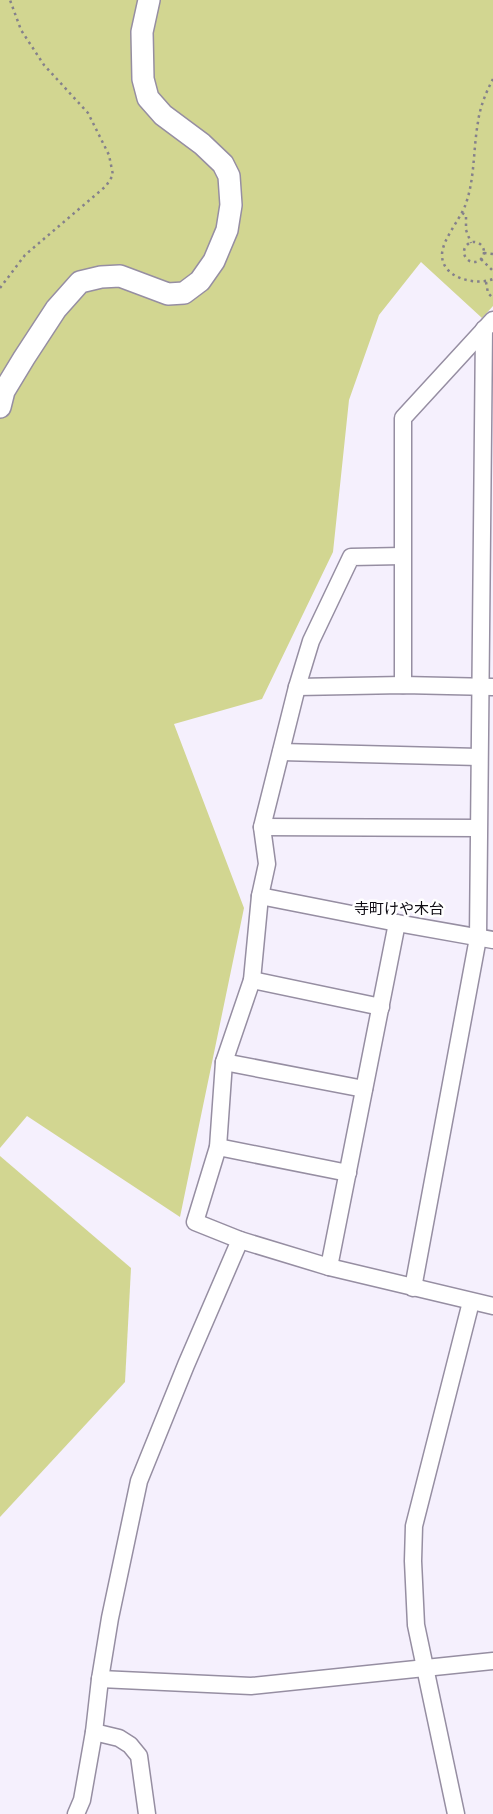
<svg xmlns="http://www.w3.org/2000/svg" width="493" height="1814" font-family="Commissioner,'Noto Sans JP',sans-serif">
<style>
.green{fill:#d2d691}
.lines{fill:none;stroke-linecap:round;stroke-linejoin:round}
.minor-casing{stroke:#968ea2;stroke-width:19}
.tertiary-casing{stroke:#968ea2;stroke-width:24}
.path{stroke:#85818b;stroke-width:2.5;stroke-dasharray:2.5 4;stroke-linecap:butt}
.minor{stroke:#fff;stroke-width:16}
.tertiary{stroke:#fff;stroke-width:21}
.labels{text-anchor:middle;stroke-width:5;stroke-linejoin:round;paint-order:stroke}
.neighbourhood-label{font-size:15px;fill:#0e0b12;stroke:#fff}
</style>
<rect width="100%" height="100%" fill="#f5f0fd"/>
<!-- green -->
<g class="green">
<polygon points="0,0 493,0 493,306 482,318 421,262 379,315 349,400 333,552 262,699 174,724 244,908 180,1217 27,1116 0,1148"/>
<polygon points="0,1156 131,1268 125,1382 0,1517"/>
</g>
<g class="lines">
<!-- minor casing -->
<g class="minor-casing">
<g id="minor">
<polyline points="402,556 351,557 311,641 297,687 262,827 267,864 260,896 252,980 224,1062 218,1147 195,1222 240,1240 329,1267 493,1306"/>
<polyline points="403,685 403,418 493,320"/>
<polyline points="297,687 403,685 493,687"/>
<polyline points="281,752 479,757"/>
<polyline points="262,827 478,828"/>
<polyline points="260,896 397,923 493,940"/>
<polyline points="252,980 381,1007"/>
<polyline points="224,1062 364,1089"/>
<polyline points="218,1147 348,1173"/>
<polyline points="329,1267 397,923"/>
<polyline points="413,1288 478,938 484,329"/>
<polyline points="100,1679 251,1686 493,1661"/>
<polyline points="94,1732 119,1738 130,1745 139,1756 147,1814"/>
<polyline points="76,1814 82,1800 94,1732 100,1679 110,1618 139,1481 186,1365 240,1240"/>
<polyline points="456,1814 416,1625 413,1561 414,1526 471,1302"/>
</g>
</g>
<!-- tertiary casing -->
<g class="tertiary-casing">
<polyline id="tertiary" points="0,407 4,391 24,358 56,309 80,282 101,277 120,276 168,294 184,293 200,281 214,261 227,230 231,205 229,176 223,164 202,144 163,115 148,98 143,79 142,32 149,0"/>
</g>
<!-- path -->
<g class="path">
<path d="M493,79C486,92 480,107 478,122C473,150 475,180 465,206C459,221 442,240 442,255C442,278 475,286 493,279"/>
<polyline points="462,213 466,215 466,230 471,243"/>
<circle cx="474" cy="252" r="10"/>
<polyline points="484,253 493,254"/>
<polyline points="481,259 493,271"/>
<polyline points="486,282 488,293 493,298"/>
<polyline points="0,288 25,255 106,186 113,175 109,155 88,113 44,65 21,30 10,0"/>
</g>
<!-- minor -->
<use href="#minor" class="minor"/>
<!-- tertiary -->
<use href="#tertiary" class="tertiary"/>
</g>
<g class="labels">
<!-- neighbourhood labels -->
<g class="neighbourhood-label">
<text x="399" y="914">寺町けや木台</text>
</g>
</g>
</svg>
